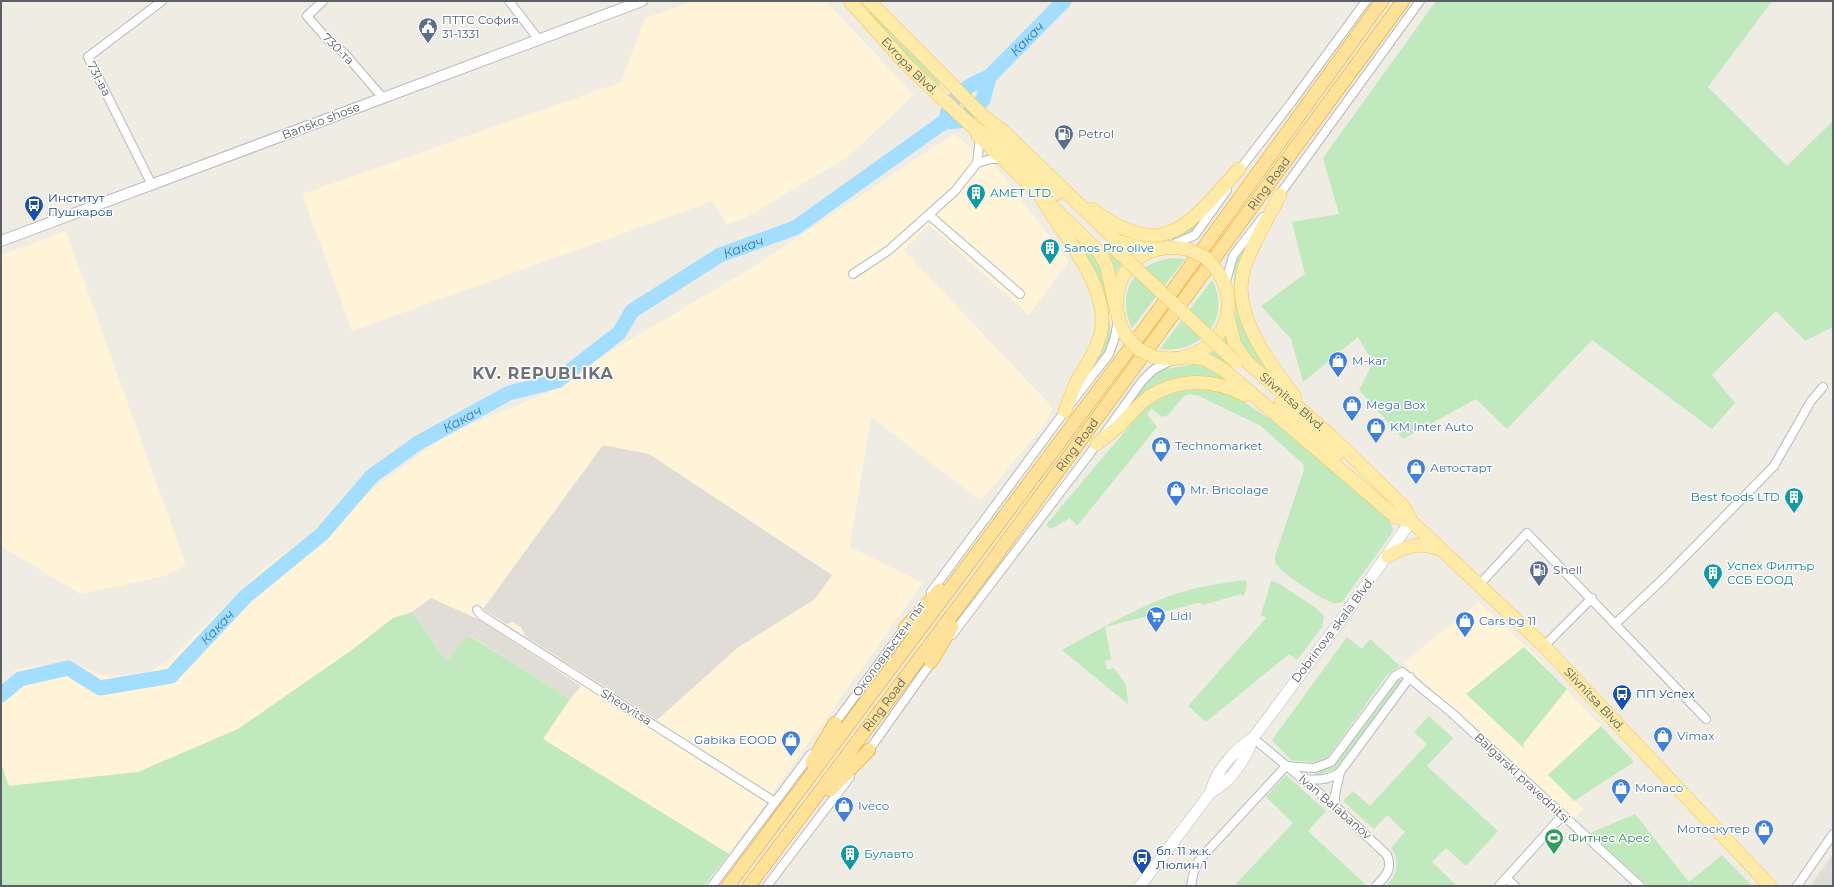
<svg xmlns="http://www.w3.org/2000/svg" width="1834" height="887" font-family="Montserrat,sans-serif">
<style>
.commercial{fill:#fff3d8;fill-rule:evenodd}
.industrial{fill:#e0ddd7}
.green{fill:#c0e9bd}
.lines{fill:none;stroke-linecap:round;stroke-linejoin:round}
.river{stroke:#a3ddff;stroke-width:15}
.minor-casing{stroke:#b6babe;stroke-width:10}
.tertiary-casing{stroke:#b6babe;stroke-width:12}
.secondary-casing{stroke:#b6bbc0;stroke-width:12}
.primary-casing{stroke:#fdc14e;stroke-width:14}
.trunk-casing{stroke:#f29700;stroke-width:14}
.minor{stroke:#fff;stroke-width:8}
.tertiary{stroke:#fff;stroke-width:10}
.secondary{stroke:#fff;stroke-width:11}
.primary{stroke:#ffeba8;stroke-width:13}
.trunk{stroke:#ffe299;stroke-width:13}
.primary-bridge-casing{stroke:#fdc14e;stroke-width:14;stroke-linecap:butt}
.primary-bridge{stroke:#ffeba8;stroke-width:13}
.labels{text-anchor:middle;stroke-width:3;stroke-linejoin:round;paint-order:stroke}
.service-label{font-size:12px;fill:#4e5e75;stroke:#fff;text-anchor:start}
.street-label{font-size:12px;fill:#5b6065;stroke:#fff}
.culture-label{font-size:12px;fill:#0d838f;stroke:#fff;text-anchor:start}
.transit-label{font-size:12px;fill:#164399;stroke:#fff;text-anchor:start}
.shop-label{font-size:12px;fill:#366cbe;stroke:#fff;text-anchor:start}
.leisure-label{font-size:12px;fill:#27864d;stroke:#fff;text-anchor:start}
.water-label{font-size:13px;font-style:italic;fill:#357ab1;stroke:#fff}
.district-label{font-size:16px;font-weight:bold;letter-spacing:1px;fill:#6c7277;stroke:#fff}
</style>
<rect width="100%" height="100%" fill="#efece3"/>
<!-- commercial -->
<g class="commercial">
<polygon points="694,1 826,1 914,95 849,156 745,218 727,225 713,201 352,331 302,194 621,82 645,18"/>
<path d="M954,134L995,166L1069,261L1029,315L929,225L904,250L1053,408L1045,424L981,501L871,417L850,547L923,583L729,854L542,739L569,699L447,662L393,618L352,650L238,729L138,772L9,786L1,763V690L16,669L68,662L110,677L149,672L171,658L264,568L448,434L547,393L616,348L748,270ZM630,451L649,454L815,599L737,648L657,720L521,627L513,622L506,623L483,609Z"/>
<polygon points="66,231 186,565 165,576 80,594 1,546 1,255"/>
<polygon points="1479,602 1530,650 1601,726 1548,774 1584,809 1574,819 1403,663"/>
</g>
<!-- industrial -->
<g class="industrial">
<polygon points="603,445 649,454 832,575 815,599 737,648 657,720 525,636 521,627 513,622 506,624 483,609"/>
<polygon points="431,598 480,620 581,686 570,699 469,635 447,662 412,612"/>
<polygon points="1833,854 1833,886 1811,886 1817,876"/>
</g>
<!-- green -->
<g class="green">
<polygon points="1436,1 1772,1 1708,87 1787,166 1833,121 1833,327 1805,341 1776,311 1712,375 1735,403 1712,429 1592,340 1507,429 1476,399 1403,439 1359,390 1373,363 1358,337 1303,382 1291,339 1261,306 1305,274 1292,222 1339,214 1323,158"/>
<path d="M870,9L938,80L940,85L937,86C912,63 890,38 869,12Z"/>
<polygon points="1205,214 1191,234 1186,237 1137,245 1110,231 1120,230 1138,238"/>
<polygon points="1062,223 1097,255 1106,282 1111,335 1108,347 1082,384 1106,321"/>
<polygon points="1259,226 1237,294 1281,383 1247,357 1236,330 1234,265 1241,250"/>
<polygon points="1116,242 1134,252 1123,262 1115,274 1111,270 1109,250"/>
<path d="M1173,258L1185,259L1132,328C1115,292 1135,262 1173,258Z"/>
<path d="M1212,280C1232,319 1201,354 1160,349Z"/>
<polygon points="1228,333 1232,367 1207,356 1215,350"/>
<polygon points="1194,364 1204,364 1235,384 1198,379 1121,415 1146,381 1156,371"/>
<path d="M1202,388L1227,393L1241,400L1276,423L1345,479L1390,521L1393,530L1390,536L1342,602C1338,603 1336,604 1333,603C1320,598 1282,574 1275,563V556L1304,470L1303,464L1261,426L1199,396L1189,394L1184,396L1168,415L1162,417L1152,409L1147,414L1157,427L1077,526L1070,518L1051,529L1046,525L1142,411C1163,395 1175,390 1202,388Z"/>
<path d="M1246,580L1247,587L1243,597L1241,594L1203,605L1201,603H1198L1105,627L1111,659L1105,661L1107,670L1114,668L1126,685L1128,704L1062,650C1106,626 1151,598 1201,587C1216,584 1231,582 1246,580Z"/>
<polygon points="1271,581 1278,583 1316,608 1324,616 1322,627 1297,660 1289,654 1206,722 1188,706 1266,618 1261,615"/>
<polygon points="412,612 447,662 468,635 570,699 543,739 729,854 704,886 1,886 1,763 9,786 138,772 238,729 352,650 393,618"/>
<polygon points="1347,637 1362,649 1370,639 1400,666 1387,675 1327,758 1314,762 1291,760 1272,740"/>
<polygon points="1524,647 1567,689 1523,744 1525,749 1466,694"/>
<polygon points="1398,678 1402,681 1336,769 1315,776 1315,772 1333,765"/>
<path d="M1429,716L1453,738L1427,766L1498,831L1466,866L1446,848L1432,862L1457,886H1386C1397,875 1401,861 1391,848L1405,832L1387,815L1374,829L1343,801L1353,791L1370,806L1427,744L1414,732Z"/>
<polygon points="1601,726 1634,762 1574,801 1548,775"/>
<polygon points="1286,775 1326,811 1308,831 1366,885 1365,886 1234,886 1293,823 1266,797"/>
<polygon points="1635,814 1689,882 1722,855 1752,886 1648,886 1590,833"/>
</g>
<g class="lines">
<!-- river -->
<g class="river">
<path id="s1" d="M946,119C950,96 969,84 989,77L1064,1"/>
<path id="s2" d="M1,695L20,679L68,668L100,688L171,676L246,596L322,534L372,476L418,443L509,393L557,381L619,333L632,311L720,255L795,228L941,124L945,122L959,121L983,100L989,77"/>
</g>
<!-- minor casing -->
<g class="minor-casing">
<g id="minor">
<polyline points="323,1 307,16 327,39 345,54 383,98"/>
<polyline points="509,1 539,40"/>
<polyline points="977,163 991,159 1003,159"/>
<polyline points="1237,173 1291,103 1366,1"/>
<polyline points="152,185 88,57 162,1"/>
<polyline points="1277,198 1420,1"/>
<polyline points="929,215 1020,294"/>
<polyline points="1170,246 1195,235 1227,190"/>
<polyline points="853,274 889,250 955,191 977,163 980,138"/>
<polyline points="1225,285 1233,256 1263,217"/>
<polyline points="1479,585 1527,533 1615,624 1665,577 1774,466 1811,401 1823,387"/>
<polyline points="931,592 1065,411 1109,354 1115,337 1118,319"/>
<polyline points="477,610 481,615 775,802"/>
<polyline points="1615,624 1706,719"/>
<polyline points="952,635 1097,444 1142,381 1153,370 1172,360"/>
<polyline points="1544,646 1592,598"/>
<polyline points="833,726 908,624"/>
<path d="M1253,738L1335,806L1387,855C1393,869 1386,876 1376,886"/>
<polyline points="867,753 933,660"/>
<path d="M1302,779C1316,780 1328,781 1340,772"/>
<polyline points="1335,806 1335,795 1340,772 1410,677"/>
<polyline points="1506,878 1515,886"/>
<polyline points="712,886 811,754"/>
<polyline points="767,886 850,777"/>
<polyline points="1191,886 1194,871 1199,860 1286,766 1314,768 1331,762 1395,676 1402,672 1453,714 1640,886"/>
<polyline points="1499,886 1562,816"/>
<polyline points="1797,886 1833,834"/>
</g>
</g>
<!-- tertiary casing -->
<g class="tertiary-casing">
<polyline id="tertiary" points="1,241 642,1"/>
</g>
<!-- secondary casing -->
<g class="secondary-casing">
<g id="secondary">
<path d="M1211,792C1230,783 1247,758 1253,738"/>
<path d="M1140,886L1211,792C1215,772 1235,749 1253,738L1342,619L1411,521"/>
</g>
</g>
<!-- primary casing -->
<g class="primary-casing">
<g id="primary">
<path id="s3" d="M850,1L906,64L932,89L973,127L997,141L1056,194"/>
<polyline points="869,1 984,117 1003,131 1117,241 1142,248 1159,249"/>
<polyline points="977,134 1099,252 1107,267 1116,310"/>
<path d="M1280,195C1268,219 1252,243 1244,269C1230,313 1270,364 1295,397"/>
<path d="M1041,197C1063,236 1113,289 1100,336C1095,354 1083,369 1075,385C1071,394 1068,402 1065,411"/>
<path d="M1092,209C1166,264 1189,224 1239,169"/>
<path id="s4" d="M1227,313L1235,345L1246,361L1332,437L1404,507L1411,521L1544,646L1770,886"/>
<path d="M1126,336C1098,288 1136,235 1190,250"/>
<path d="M1154,357C1206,369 1249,319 1218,272"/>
<polyline points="1189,357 1205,359 1224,370 1397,518 1411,521"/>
<polyline points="1281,403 1337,454"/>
<path d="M1097,444C1105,437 1115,430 1123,422C1131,414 1139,404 1149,397C1179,377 1215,379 1245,395"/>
<path d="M1388,556C1406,546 1421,541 1441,550"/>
</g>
</g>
<!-- trunk casing -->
<g class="trunk-casing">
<g id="trunk">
<polyline points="905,628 940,590"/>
<polyline points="931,662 952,627"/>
<polyline points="812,762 835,723"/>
<polyline points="830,790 869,750"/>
<polyline points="728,886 1160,308 1382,1"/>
<path id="s5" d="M749,886L987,568L1403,1"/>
</g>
</g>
<!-- minor -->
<use href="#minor" class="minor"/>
<!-- tertiary -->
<use href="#tertiary" class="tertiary"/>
<!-- secondary -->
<use href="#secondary" class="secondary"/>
<!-- primary -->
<use href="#primary" class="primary"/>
<!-- trunk -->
<use href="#trunk" class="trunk"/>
<!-- primary-bridge casing -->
<g class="primary-bridge-casing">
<g id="primary-bridge">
<polyline points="1112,246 1236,362"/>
<polyline points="1190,250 1206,258 1218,272"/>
<polyline points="1126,336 1138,349 1154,357"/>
</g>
</g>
<!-- primary-bridge -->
<use href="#primary-bridge" class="primary-bridge"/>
</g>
<!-- icons -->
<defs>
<g id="civic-pin" transform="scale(1)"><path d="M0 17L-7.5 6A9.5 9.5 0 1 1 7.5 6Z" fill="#5c6f8a" stroke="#fff"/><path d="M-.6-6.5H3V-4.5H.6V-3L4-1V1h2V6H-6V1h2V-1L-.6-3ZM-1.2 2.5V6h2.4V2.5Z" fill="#fff"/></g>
<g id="fuel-pin" transform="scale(1)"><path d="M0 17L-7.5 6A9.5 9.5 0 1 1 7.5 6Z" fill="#5c6f8a" stroke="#fff"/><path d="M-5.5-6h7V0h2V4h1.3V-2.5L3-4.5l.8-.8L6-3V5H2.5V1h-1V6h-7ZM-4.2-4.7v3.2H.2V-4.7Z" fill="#fff"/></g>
<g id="building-pin" transform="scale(1)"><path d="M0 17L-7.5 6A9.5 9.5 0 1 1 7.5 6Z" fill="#0f9aa8" stroke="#fff"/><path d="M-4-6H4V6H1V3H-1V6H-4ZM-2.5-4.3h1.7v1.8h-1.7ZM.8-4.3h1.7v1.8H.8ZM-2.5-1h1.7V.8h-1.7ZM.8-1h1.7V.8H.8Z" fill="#fff"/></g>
<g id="bus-pin" transform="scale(1)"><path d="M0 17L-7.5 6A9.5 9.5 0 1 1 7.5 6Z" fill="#1a4fb4" stroke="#fff"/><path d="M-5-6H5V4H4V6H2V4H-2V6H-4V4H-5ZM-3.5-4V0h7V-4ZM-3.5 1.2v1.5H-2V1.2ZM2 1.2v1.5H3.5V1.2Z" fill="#fff"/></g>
<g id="shop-pin" transform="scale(1)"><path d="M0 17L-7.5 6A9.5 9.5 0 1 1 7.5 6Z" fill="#3f7fe0" stroke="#fff"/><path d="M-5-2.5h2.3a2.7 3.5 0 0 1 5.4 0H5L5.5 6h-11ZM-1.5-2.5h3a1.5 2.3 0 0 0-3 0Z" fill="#fff"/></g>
<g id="supermarket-pin" transform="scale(1)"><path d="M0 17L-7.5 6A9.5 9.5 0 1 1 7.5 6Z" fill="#3f7fe0" stroke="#fff"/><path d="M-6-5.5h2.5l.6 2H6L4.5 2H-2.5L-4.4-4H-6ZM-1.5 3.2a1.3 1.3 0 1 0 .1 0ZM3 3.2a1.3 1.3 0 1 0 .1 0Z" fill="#fff"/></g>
<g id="stadium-pin" transform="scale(1)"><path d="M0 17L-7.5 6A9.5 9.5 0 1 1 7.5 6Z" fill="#2e9e5b" stroke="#fff"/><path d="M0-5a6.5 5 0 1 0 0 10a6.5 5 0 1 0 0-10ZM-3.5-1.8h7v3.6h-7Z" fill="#fff"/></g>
</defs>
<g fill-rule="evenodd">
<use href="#civic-pin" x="428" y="27"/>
<use href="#fuel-pin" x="1064" y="134"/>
<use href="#building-pin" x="976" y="193"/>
<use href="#bus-pin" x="34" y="205"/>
<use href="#building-pin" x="1050" y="248"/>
<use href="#shop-pin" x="1338" y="361"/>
<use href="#shop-pin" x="1352" y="405"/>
<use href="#shop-pin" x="1376" y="427"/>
<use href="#shop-pin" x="1161" y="446"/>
<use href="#shop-pin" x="1416" y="468"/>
<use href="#shop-pin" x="1176" y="490"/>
<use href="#building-pin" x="1794" y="497"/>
<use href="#fuel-pin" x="1539" y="570"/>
<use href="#building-pin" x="1713" y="573"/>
<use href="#supermarket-pin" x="1156" y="616"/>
<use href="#shop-pin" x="1465" y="621"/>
<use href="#bus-pin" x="1622" y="694"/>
<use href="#shop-pin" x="1663" y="736"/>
<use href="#shop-pin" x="791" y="740"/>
<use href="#shop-pin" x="1621" y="788"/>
<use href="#shop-pin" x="844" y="806"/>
<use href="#shop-pin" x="1764" y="829"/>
<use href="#stadium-pin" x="1554" y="838"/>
<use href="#building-pin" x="850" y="854"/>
<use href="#bus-pin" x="1142" y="858"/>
</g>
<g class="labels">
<!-- service labels -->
<g class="service-label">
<text x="442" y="24">ПТТС София<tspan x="442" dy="14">31-1331</tspan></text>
<text x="1078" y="138">Petrol</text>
<text x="1553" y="574">Shell</text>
</g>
<!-- street labels -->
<g class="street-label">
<text transform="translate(338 49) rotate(45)" y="4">730-та</text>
<text dy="4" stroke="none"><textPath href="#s3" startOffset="88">Evropa Blvd.</textPath></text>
<text transform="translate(99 79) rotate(63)" y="4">731-ва</text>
<text transform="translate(321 121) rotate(-21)" y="4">Bansko shose</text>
<text dy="4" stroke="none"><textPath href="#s5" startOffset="874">Ring Road</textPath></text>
<text dy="4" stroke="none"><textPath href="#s4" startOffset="114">Slivnitsa Blvd.</textPath></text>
<text dy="4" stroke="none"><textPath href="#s5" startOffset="550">Ring Road</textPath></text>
<text transform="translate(1333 630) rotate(-53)" y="4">Dobrinova skala Blvd.</text>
<text transform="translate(889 649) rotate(-54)" y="4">Околовръстен път</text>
<text dy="4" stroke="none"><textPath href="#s4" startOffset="539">Slivnitsa Blvd.</textPath></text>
<text dy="4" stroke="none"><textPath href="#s5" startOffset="226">Ring Road</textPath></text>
<text transform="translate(626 707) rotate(32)" y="4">Sheovitsa</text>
<text transform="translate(1522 778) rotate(43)" y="4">Balgarski pravednitsi</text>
<text transform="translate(1335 807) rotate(41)" y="4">Ivan Balabanov</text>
</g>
<!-- culture labels -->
<g class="culture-label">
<text x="990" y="197">AMET LTD.</text>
<text x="1064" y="252">Sanos Pro olive</text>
<text x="1780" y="501" text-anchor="end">Best foods LTD</text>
<text x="1727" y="570">Успех Филтър<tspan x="1727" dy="14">ССБ ЕООД</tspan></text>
<text x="864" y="858">Булавто</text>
</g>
<!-- transit labels -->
<g class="transit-label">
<text x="48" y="202">Институт<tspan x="48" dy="14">Пушкаров</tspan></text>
<text x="1636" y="698">ПП Успех</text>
<text x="1156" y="855">бл. 11 ж.к.<tspan x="1156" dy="14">Люлин 1</tspan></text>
</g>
<!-- shop labels -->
<g class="shop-label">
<text x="1352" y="365">M-kar</text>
<text x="1366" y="409">Mega Box</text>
<text x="1390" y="431">KM Inter Auto</text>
<text x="1175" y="450">Technomarket</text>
<text x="1430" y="472">Автостарт</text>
<text x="1190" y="494">Mr. Bricolage</text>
<text x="1170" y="620">Lidl</text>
<text x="1479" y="625">Cars bg 11</text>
<text x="1677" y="740">Vimax</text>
<text x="777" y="744" text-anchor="end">Gabika EOOD</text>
<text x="1635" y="792">Monaco</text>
<text x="858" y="810">Iveco</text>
<text x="1750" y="833" text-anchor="end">Мотоскутер</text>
</g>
<!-- leisure labels -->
<g class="leisure-label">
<text x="1568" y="842">Фитнес Арес</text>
</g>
<!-- water labels -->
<g class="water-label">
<text dy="5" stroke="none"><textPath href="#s1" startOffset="117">Какач</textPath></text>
<text dy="5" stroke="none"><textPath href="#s2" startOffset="911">Какач</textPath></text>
<text dy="5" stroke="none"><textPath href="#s2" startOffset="575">Какач</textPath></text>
<text dy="5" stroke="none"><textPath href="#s2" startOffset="251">Какач</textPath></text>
</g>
<!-- district labels -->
<g class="district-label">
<text x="543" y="379">KV. REPUBLIKA</text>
</g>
</g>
<!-- border -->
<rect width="1834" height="887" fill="none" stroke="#5b6065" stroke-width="4"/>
</svg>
